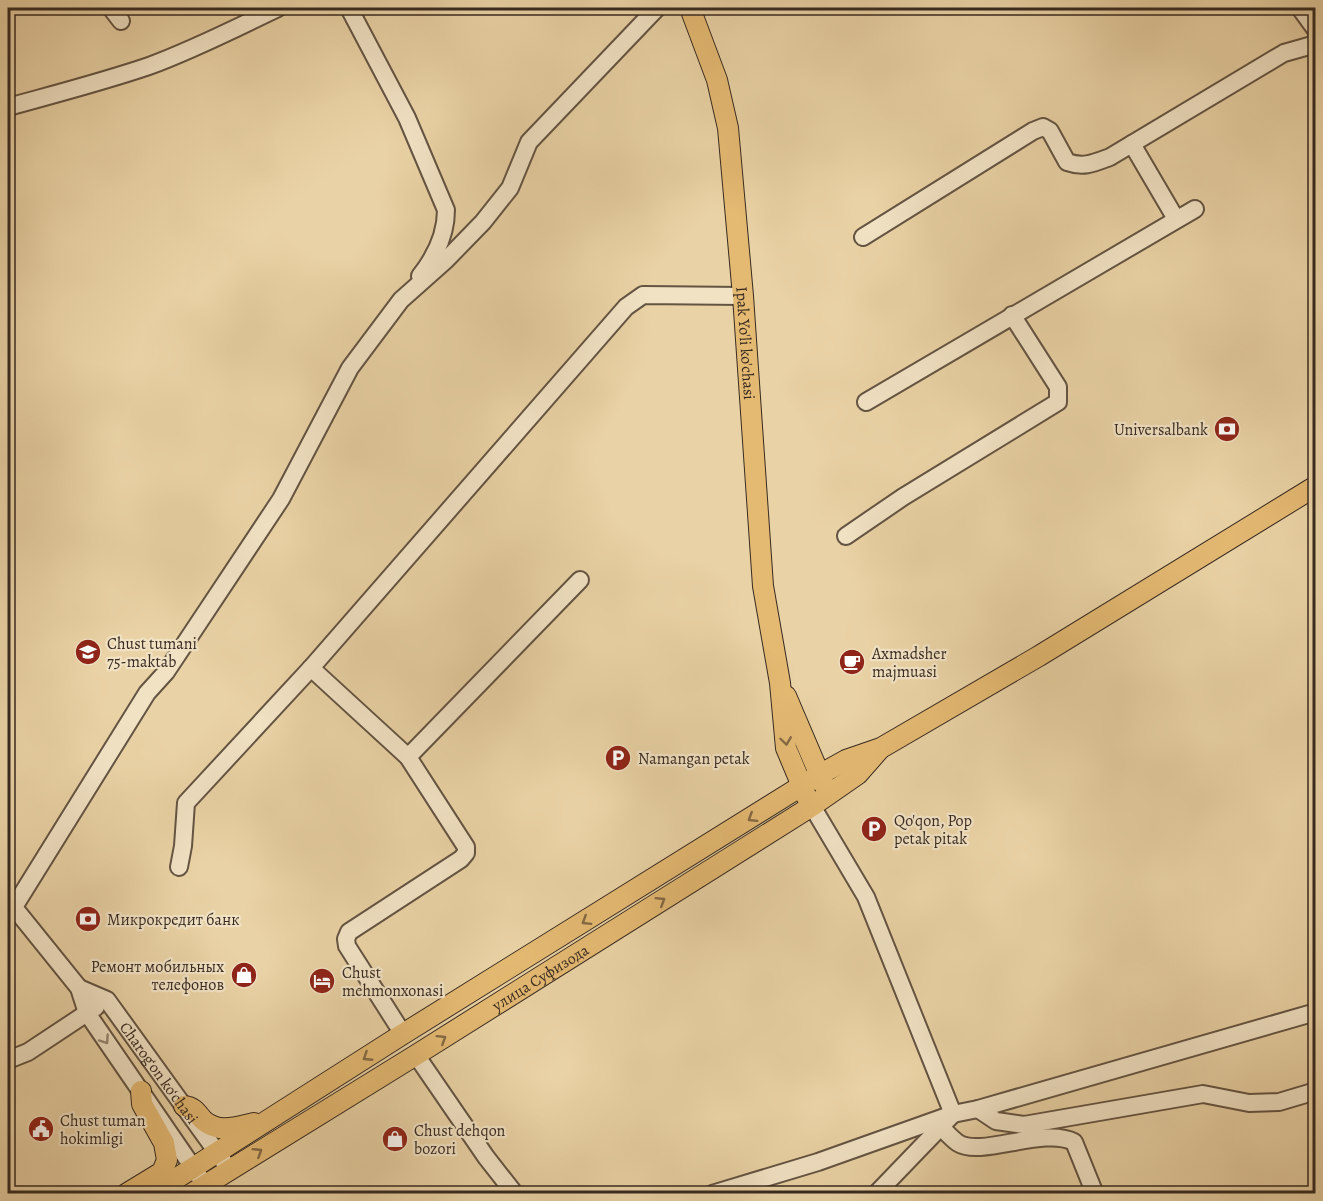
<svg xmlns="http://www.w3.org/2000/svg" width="1323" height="1201" font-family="Alegreya,serif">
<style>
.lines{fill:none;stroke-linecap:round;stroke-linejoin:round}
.minor-casing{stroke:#645442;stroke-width:20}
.major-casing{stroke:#372a21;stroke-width:22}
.minor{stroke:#f1e2c4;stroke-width:16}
.major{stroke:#e4b972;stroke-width:20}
.oneway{stroke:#856a45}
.oneway2{stroke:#948672}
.labels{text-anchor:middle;stroke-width:4.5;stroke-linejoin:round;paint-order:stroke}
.street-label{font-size:16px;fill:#372a21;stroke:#f1e2c4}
.poi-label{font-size:16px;fill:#372a21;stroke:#f1e2c4;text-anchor:start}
</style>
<rect width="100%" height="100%" fill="#e9d2a5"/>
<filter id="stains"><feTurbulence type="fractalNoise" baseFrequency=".00333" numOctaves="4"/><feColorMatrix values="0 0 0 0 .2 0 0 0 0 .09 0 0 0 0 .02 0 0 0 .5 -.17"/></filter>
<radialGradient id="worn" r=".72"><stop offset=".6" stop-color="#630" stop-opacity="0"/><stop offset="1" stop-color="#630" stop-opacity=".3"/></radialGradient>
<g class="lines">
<!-- minor casing -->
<g class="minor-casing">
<g id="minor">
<polyline points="111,8 121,21"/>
<path d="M349,8L407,118L446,210C446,234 435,257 420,276"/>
<polyline points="1300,8 1316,30"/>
<path d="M8,107C55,94 102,82 149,66C193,50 236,28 278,8"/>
<polyline points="1132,144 1176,219"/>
<path d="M863,237L1033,131L1043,127L1050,131L1067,162C1084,168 1094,163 1110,157L1284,53L1316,44"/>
<polyline points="866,402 1195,209"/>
<polyline points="846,536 903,497 1058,402 1058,387 1012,315"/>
<polyline points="311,668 408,757 466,847 466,853 461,859 349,932 346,939 347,946 403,1034"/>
<polyline points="408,757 580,580"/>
<polyline points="812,806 866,897 953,1114 876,1194"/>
<polyline points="179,867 183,846 186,803 311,668 626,307 643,295 743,296"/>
<polyline points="8,900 79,988 87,1013 205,1185"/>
<polyline points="14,907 147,693 166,672 281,499 350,368 401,300 446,260 483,222 510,188 529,142 657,8"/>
<path id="s1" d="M79,988L107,1000L224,1162"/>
<polyline points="416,1055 486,1157 515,1194"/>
<polyline points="8,1060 28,1052 96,1007"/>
<polyline points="978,1109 996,1121 1024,1125 1203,1094 1249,1103 1279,1102 1316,1091"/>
<path d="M941,1127C946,1132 952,1139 958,1143C981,1158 1044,1126 1074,1142L1095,1194"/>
<polyline points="712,1194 818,1162 953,1114 978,1109 1316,1012"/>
</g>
</g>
<!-- major casing -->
<g class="major-casing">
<g id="major">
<path id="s2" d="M690,8L717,80L728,128L743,296L763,586L780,683L786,748L807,798"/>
<polyline points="786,696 824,785"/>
<path d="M184,1106C194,1107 197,1113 203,1120C219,1134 236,1127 254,1123"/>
<polyline points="126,1194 162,1172 167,1160 164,1143 142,1104 141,1091"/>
<polyline points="152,1194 403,1034 819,775 846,760 881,748 1039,656 1316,486"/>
<path id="s3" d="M191,1194L416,1055L812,806L858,774L879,750"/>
</g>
</g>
<!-- minor -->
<use href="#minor" class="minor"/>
<!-- major -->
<use href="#major" class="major"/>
</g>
<!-- one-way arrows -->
<defs><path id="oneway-chevron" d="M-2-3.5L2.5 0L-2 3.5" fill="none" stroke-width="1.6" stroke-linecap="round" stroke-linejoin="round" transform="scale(1.5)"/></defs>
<g class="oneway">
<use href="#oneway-chevron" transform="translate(786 741) rotate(82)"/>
<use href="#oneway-chevron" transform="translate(752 818) rotate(148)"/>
<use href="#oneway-chevron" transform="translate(661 901) rotate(-32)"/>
<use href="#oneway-chevron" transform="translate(586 921) rotate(148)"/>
<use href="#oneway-chevron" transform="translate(442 1039) rotate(-32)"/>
<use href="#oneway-chevron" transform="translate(367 1057) rotate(147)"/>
<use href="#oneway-chevron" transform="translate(258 1152) rotate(-32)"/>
</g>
<use class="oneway2" href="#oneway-chevron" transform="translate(105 1040) rotate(56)"/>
<!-- icons -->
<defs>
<g id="bank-disc" transform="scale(1.35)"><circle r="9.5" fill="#8f2418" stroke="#f1e2c4"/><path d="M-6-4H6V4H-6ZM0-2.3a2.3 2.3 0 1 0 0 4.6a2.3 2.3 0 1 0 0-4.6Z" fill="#fff"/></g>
<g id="school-disc" transform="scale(1.35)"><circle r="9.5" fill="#8f2418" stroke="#f1e2c4"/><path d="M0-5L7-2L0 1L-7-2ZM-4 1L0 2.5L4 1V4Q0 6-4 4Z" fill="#fff"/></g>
<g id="cafe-disc" transform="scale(1.35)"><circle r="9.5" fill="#8f2418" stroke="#f1e2c4"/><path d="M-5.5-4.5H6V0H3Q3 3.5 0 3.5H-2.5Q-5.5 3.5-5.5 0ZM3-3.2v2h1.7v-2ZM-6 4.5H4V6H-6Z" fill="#fff"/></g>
<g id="parking-disc" transform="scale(1.35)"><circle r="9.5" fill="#8f2418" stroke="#f1e2c4"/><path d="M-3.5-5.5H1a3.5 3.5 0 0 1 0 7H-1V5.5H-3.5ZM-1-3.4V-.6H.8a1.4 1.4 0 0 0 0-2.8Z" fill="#fff"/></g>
<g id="shop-disc" transform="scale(1.35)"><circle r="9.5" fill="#8f2418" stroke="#f1e2c4"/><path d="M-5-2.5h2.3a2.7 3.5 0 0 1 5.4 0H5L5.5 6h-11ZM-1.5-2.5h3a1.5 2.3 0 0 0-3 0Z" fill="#fff"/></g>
<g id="hotel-disc" transform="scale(1.35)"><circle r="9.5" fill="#8f2418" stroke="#f1e2c4"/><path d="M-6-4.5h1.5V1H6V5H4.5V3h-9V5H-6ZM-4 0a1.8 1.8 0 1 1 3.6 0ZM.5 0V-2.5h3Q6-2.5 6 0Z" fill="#fff"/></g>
<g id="civic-disc" transform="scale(1.35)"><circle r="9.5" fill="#8f2418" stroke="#f1e2c4"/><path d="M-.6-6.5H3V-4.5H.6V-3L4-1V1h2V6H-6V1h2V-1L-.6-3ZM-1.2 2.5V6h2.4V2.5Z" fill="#fff"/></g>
</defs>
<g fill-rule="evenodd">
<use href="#bank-disc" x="1227" y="429"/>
<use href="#school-disc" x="88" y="652"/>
<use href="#cafe-disc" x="852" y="662"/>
<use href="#parking-disc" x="618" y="758"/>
<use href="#parking-disc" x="874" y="829"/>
<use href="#bank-disc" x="88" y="919"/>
<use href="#shop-disc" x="244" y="975"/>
<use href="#hotel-disc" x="322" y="981"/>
<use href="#civic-disc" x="41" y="1129"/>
<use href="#shop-disc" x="395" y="1139"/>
</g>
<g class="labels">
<!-- street labels -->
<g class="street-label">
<text dy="6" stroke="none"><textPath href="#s2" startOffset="342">Ipak Yo'li ko'chasi</textPath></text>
<text dy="6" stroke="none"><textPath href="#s3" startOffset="411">улица Суфизода</textPath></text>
<text dy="6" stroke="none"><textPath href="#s1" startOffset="120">Charog‘on ko‘chasi</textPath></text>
</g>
<!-- poi labels -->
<g class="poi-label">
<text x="1208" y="435" text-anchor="end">Universalbank</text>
<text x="107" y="649">Chust tumani<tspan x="107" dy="18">75-maktab</tspan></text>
<text x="872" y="659">Axmadsher<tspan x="872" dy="18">majmuasi</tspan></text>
<text x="638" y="764">Namangan petak</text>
<text x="894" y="826">Qo'qon, Pop<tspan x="894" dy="18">petak pitak</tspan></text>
<text x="107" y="925">Микрокредит банк</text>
<text x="224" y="972" text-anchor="end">Ремонт мобильных<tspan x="224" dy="18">телефонов</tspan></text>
<text x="342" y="978">Chust<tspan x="342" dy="18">mehmonxonasi</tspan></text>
<text x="60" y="1126">Chust tuman<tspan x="60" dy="18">hokimligi</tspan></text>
<text x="414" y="1136">Chust dehqon<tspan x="414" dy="18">bozori</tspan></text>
</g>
</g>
<!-- margin -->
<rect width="1323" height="1201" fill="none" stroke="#e9d2a5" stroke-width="30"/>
<rect x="9" y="9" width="1305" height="1183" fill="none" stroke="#372a21" stroke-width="3"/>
<rect x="15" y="15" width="1293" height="1171" fill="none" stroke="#372a21" stroke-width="1.5"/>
<rect width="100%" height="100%" filter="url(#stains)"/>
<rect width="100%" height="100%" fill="url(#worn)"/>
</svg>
